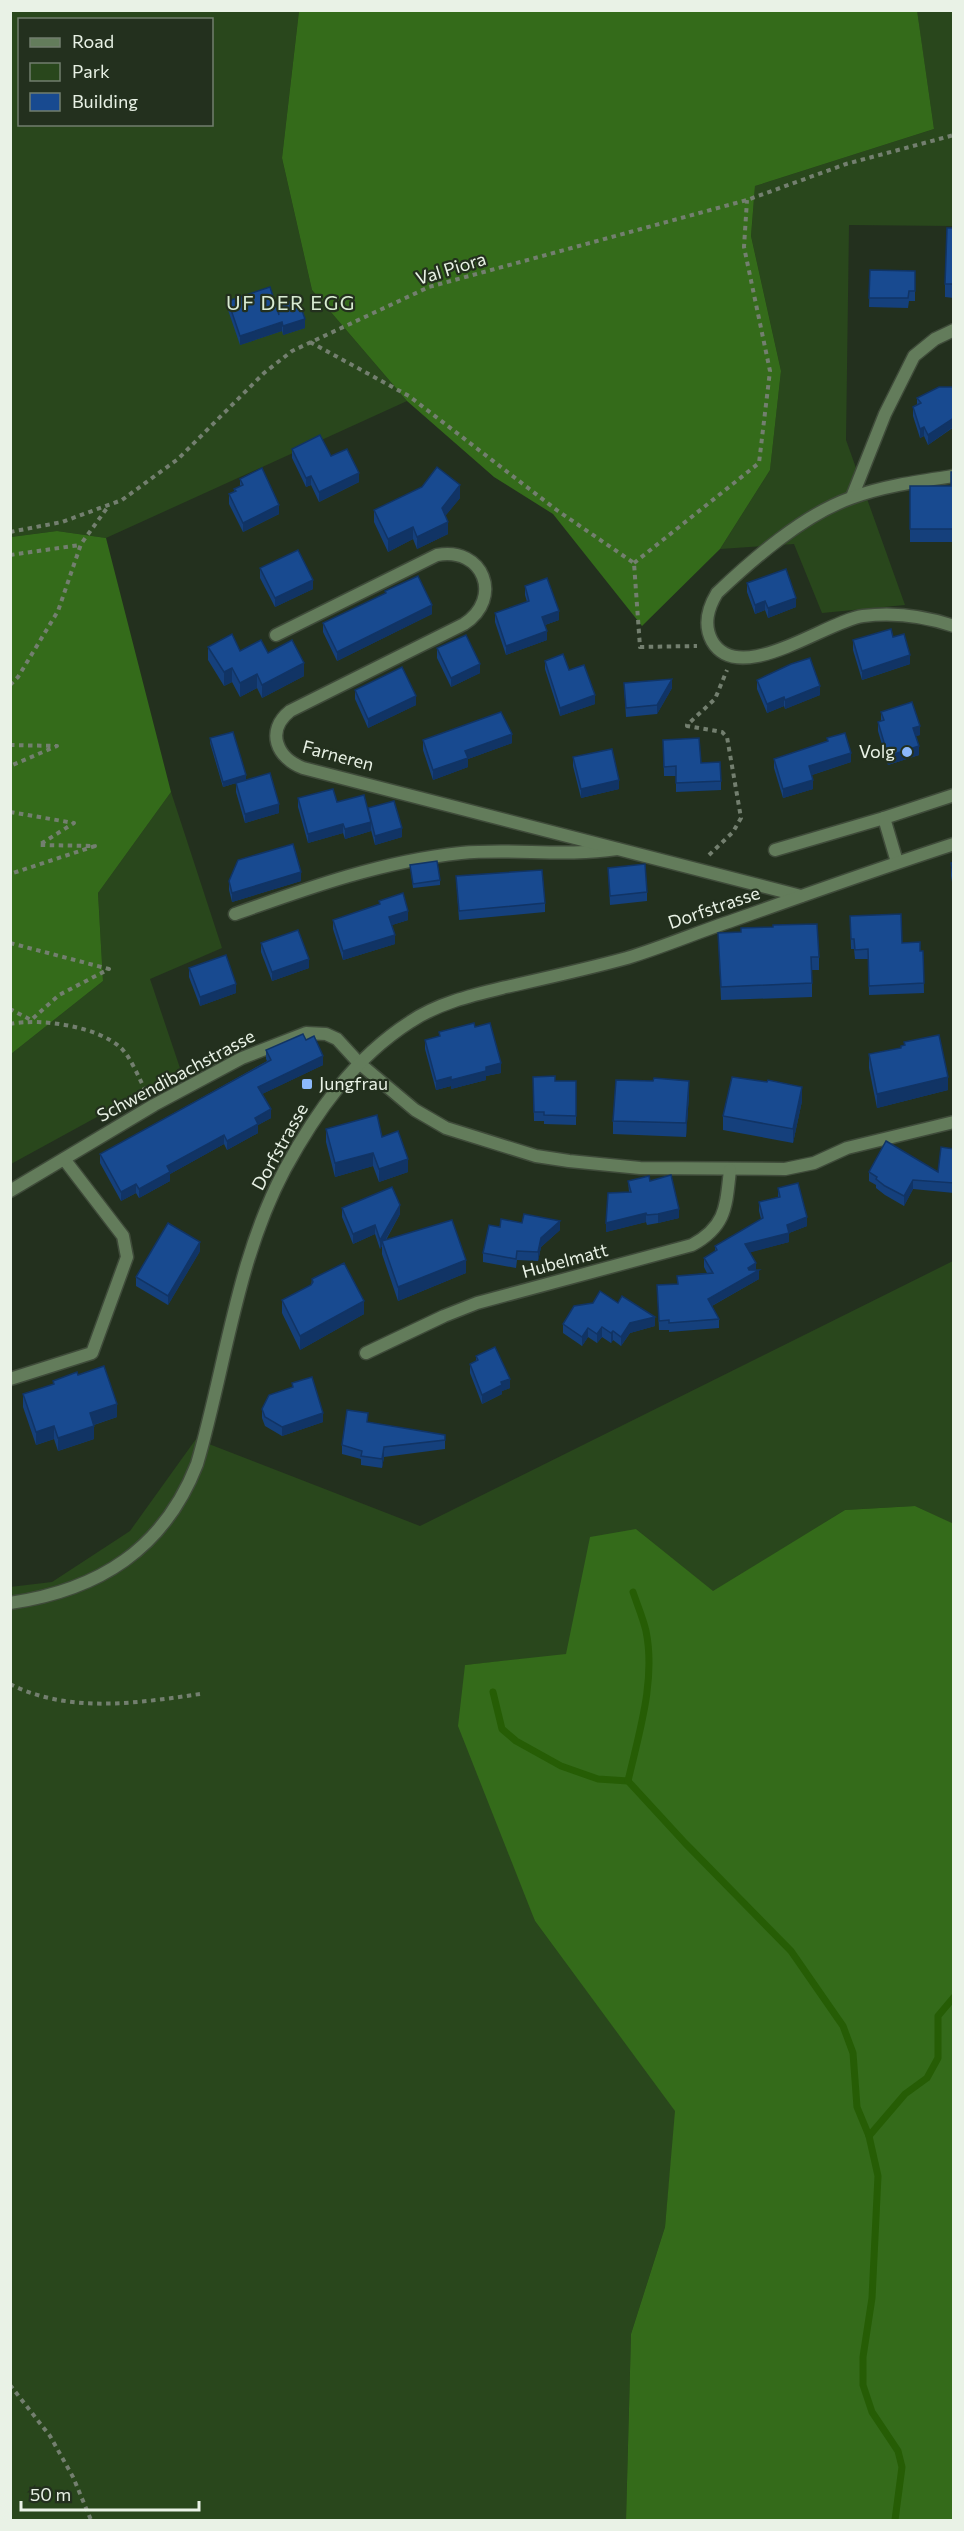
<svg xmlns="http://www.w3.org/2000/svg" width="964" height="2531" font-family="Commissioner,sans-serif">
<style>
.green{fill:#29471c;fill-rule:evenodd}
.forest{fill:#346b1a}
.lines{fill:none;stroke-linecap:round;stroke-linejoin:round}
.stream{stroke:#265d05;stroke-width:7}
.service-casing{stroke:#3f4b3a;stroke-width:15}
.minor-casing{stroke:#3f4b3a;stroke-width:15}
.tertiary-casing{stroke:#3f4b3a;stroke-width:15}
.path{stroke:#737f6f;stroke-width:4;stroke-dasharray:4.5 4.5;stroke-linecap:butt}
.service{stroke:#637c5b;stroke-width:12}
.minor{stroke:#637c5b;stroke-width:12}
.tertiary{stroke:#637c5b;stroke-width:12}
.wall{fill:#15407c}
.shaded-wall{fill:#113465}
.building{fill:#184a90;stroke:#113465;stroke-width:1.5}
.poi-dot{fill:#8cb9fc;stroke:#23301e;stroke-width:2}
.labels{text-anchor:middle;stroke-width:4.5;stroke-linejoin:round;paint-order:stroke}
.street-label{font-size:18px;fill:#e9f2e6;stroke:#23301e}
.poi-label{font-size:18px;fill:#e9f2e6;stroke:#23301e;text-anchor:end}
.neighbourhood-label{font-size:20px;letter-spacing:1.5px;fill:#d9ebd3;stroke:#23301e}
</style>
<rect width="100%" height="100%" fill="#23301e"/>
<!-- green -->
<g class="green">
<path d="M10,11H299L282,158L312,290L407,401L106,538L57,531L11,537ZM20,20H212V124H20Z"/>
<polygon points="917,11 953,11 953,226 849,225 846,440 905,605 822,613 794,544 720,549 770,470 781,371 751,236 755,186 934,129"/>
<polygon points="171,792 222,948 150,979 181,1071 11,1164 11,1054 103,981 98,893"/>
<polygon points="953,1261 953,1524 915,1506 845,1510 713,1592 636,1529 566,1655 465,1665 535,1921 676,2111 665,2227 631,2334 626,2520 11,2520 10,1587 52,1582 130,1531 196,1439 420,1526"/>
</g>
<!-- forest -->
<g class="forest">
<polygon points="917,10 934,129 755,186 751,236 781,371 770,470 720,549 642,626 553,514 494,477 407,401 312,290 282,158 299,11"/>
<polygon points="57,531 106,538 171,792 98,893 103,981 11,1054 11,537"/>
<polygon points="915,1506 954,1524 953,2520 626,2520 631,2334 665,2227 675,2111 535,1921 458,1726 465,1665 566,1654 590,1537 636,1529 713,1591 845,1510"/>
</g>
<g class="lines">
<!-- stream -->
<g class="stream">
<polyline points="493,1692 502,1729 516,1741 561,1766 598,1779 628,1781 685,1843 791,1951 843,2026 853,2053 857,2107 869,2136"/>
<path d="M628,1781C639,1733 656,1680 646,1631C643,1618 637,1604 633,1592"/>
<polyline points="895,2520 902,2467 898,2451 872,2412 863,2385 863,2357 872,2298 878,2176 869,2136 905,2094 927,2078 938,2058 938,2016 954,1997"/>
</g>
<!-- service casing -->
<g class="service-casing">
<g id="service">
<polyline points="852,497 885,414 914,356 935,339 954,330"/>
<polyline points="775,850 884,818"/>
<path d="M235,914C308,888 383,861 461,853C512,848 565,857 617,849"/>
<polyline points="10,1379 92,1353 127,1257 123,1236 64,1159"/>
</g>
</g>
<!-- minor casing -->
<g class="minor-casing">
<g id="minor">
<path d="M954,476C920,481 883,486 851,498C803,515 753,559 717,593C708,608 703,624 712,641C739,688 826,621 863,616C894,612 924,616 954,626"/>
<path d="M276,635L437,555C483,546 504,598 464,624L290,711C265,731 277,758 303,768L801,896"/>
<polyline points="897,862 884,818 954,795"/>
<polyline points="10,1191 154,1105 242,1058 306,1033 326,1034 337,1039 359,1063 415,1110 446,1128 536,1156 569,1161 640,1168 785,1169 814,1163 847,1148 954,1122"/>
<path d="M366,1353L444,1316L477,1303L692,1245C727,1226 726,1205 730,1170"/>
</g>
</g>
<!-- tertiary casing -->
<g class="tertiary-casing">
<path id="tertiary" d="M10,1603C99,1590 164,1549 197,1464C226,1365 236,1261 285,1169C316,1112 354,1058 410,1022C438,1003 473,995 506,987C546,978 587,969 627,958C663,947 698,932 734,920C807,894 880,868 954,844"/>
</g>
<!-- path -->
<g class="path">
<polyline points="310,342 409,396 558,511 634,563 640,647 697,646"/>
<polyline points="10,532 62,522 122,500 178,459 264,373 292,351 429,287 747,200 846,164 954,135"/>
<polyline points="10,555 80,545"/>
<polyline points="634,563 759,463 770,371 744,247 747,200"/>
<polyline points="10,685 18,677 58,611 81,544 107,508"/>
<polyline points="10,745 57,746 10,766"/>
<polyline points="10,812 74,823 39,845 95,846 10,874"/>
<polyline points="709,855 733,832 741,818 727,737 722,732 687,726 687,725 715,699 727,670"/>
<polyline points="10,943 109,969 59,995 31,1020 10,1009"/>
<path d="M10,1024C41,1018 97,1026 121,1048C130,1056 140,1080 146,1092"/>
<path d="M10,1684C69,1714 138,1703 200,1694"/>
<polyline points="10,2385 50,2436 73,2477 91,2520"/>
</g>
<!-- service -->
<use href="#service" class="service"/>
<!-- minor -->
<use href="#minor" class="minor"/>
<!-- tertiary -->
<use href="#tertiary" class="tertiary"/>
</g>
<!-- wall -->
<g class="wall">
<polygon points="954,228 954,298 945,297 945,284"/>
<polygon points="870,270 915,271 915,301 909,301 908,308 869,307"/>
<polygon points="228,301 277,307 305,328 283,335 282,331 240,345 228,310"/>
<polygon points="954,387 954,427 928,445 924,436 920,438 913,416 913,407 917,405 917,398"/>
<polygon points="292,449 331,456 359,482 319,502 311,485 306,487 292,458"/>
<polygon points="954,472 954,542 910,542 910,486 951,486"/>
<polygon points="240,479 279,514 243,532 229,504 229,494 234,492 234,489 240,486"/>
<polygon points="460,498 445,516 448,534 417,549 413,539 388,552 374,522 374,510"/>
<polygon points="260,568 313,589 275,607 260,578"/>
<polygon points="747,583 796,607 768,618 765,610 755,614 747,592"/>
<polygon points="525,586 559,620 545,625 547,640 506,655 495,622 495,613 527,602 525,595"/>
<polygon points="385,591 432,614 337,661 323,632 323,623 385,594"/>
<polygon points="893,637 910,664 862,680 853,650 853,640"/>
<polygon points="208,647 268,653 304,676 262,698 257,688 240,697 232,682 224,686 208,660"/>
<polygon points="437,648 480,673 451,687 437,658"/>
<polygon points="545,661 569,670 595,704 560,716 545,669"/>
<polygon points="757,680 820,695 785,709 784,706 767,713 757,689"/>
<polygon points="624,683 672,688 657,714 626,717"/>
<polygon points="355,690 416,705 368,728 355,699"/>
<polygon points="881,712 920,735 915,736 919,755 888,765 878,731 878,722 881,721"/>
<polygon points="210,738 246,780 223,787 210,743"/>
<polygon points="827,738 851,762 812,775 813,789 783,798 774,768 774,759 827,741"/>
<polygon points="423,740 512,743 468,759 468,767 433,780 423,750"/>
<polygon points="663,740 701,763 721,781 721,790 676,792 676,776 664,776"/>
<polygon points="573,757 619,789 581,798 573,766"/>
<polygon points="236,783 279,813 245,823 236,792"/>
<polygon points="298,798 337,802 368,809 402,837 375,845 371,830 371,831 345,839 343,833 308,843 298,807"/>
<polygon points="954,862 954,894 951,876 951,863"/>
<polygon points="410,865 440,880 440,885 413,888"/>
<polygon points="608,868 647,892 647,901 610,905"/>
<polygon points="456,876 545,903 545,912 459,920"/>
<polygon points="229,881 301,881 232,902 229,890"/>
<polygon points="379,901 408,920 392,925 395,944 343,960 333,929 333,920 379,904"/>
<polygon points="850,916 902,943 920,951 923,951 924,993 869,995 868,959 855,959 854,949 851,949"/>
<polygon points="773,927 819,957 819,970 812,970 812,997 721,1000 718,933 741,932"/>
<polygon points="261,943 309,968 272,981 261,952"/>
<polygon points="189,968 236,993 200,1006 189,977"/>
<polygon points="475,1027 501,1073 486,1076 486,1080 451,1089 451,1086 436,1090 425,1049 425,1040 439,1036 439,1032"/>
<polygon points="306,1040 323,1065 262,1094 271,1118 258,1125 258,1133 227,1150 224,1144 170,1174 170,1181 139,1198 136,1193 121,1201 100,1163 100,1154 267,1061 266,1059 266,1050"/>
<polygon points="904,1042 948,1090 877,1108 869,1068 869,1054 901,1048 904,1045"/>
<polygon points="533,1077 555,1081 576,1081 576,1125 544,1124 544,1121 534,1121"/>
<polygon points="653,1081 689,1095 686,1137 613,1134 613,1121"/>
<polygon points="802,1101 793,1143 723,1130 723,1116"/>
<polygon points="326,1129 382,1137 408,1172 379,1182 373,1166 335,1177 326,1142"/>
<polygon points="954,1149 954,1193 913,1189 904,1206 885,1195 876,1188 876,1185 869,1181 869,1172 938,1172"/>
<polygon points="628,1181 650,1181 679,1218 658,1223 647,1225 646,1222 606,1232 629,1192"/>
<polygon points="778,1188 807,1226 789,1233 789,1242 750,1252 759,1279 712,1306 719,1319 719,1328 669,1332 669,1330 659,1330 657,1285 677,1284 677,1276 707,1273 704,1267 704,1258 715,1251 715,1246 761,1219 759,1211 759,1202 778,1197"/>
<polygon points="342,1208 400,1214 386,1240 466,1273 398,1301 382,1254 382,1246 380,1249 375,1234 353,1244 342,1217"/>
<polygon points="500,1227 560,1230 541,1247 538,1261 517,1260 516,1268 483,1262 483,1253"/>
<polygon points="200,1251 168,1305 136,1286 136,1277"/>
<polygon points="312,1279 364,1314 300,1350 282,1313 282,1300 311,1285"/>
<polygon points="563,1324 655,1326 630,1333 621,1346 613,1340 611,1343 602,1337 597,1343 588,1337 582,1346 563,1333"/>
<polygon points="476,1356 510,1388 502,1391 502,1394 482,1404 470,1373 470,1364 476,1361"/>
<polygon points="78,1375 117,1417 94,1425 94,1439 58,1451 54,1439 36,1445 23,1407 23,1394 53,1384 53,1381"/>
<polygon points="292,1383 323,1422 282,1436 265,1426 262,1418 262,1409 292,1388"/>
<polygon points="368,1422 445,1435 445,1449 384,1457 382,1468 361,1465 361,1459 342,1454 342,1445"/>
</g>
<!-- shaded-wall -->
<g class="shaded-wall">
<polygon points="305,319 305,328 283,335 283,326"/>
<polygon points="282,322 282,331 240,345 240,336"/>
<polygon points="953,418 953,427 928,445 928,435"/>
<polygon points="924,427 924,436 920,438 920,429"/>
<polygon points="359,473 359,482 319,502 319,492"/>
<polygon points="311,476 311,485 306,487 306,478"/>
<polygon points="460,485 460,498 442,520 442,508"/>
<polygon points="279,505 279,514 243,532 243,523"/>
<polygon points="448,522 448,534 417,549 417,537"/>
<polygon points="413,527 413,539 388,552 388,539"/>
<polygon points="313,580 313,589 275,607 275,598"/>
<polygon points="796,598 796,607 768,618 768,608"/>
<polygon points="765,601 765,610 755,614 755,605"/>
<polygon points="432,605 432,614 337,661 337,652"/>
<polygon points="559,611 559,620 542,626 542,617"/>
<polygon points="547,631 547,640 506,655 506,646"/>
<polygon points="910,655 910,664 862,680 862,671"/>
<polygon points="304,663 304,676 262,698 262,685"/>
<polygon points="480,664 480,673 451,687 451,678"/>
<polygon points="232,668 232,682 224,686 224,672"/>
<polygon points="257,674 257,688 240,697 240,683"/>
<polygon points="672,679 672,688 657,714 657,705"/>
<polygon points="820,686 820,695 785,709 785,700"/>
<polygon points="595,695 595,704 560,716 560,708"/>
<polygon points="416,696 416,705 368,728 368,719"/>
<polygon points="784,697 784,706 767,713 767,704"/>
<polygon points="920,726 920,735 913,737 913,728"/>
<polygon points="512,734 512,743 468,759 468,767 433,780 433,770 465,751"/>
<polygon points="919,746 919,755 888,765 888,756"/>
<polygon points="851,753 851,762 809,776 809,766"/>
<polygon points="246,775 246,780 223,787 223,782"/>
<polygon points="619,780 619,789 581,798 581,789"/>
<polygon points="813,780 813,789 783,798 783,789"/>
<polygon points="279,804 279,813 245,823 245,814"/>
<polygon points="371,822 371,831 345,839 345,829"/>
<polygon points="343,824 343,833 308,843 308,834"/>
<polygon points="402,828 402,837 375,845 375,836"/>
<polygon points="301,872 301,881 232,902 232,893"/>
<polygon points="408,911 408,920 389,926 389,917"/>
<polygon points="395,935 395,944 343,960 343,951"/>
<polygon points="309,959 309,968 272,981 272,972"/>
<polygon points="236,984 236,993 200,1006 200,997"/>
<polygon points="323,1056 323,1065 258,1096 258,1087"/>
<polygon points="501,1063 501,1073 486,1076 486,1080 451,1089 451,1080 486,1067"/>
<polygon points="451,1077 451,1086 436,1090 436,1081"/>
<polygon points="948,1077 948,1090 877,1108 877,1094"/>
<polygon points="689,1081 689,1095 686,1137 686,1123"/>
<polygon points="802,1087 802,1101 793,1143 793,1129"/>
<polygon points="271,1109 271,1118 258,1125 258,1133 227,1150 227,1141 255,1118"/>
<polygon points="224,1135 224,1144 170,1174 170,1181 139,1198 139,1189 167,1166"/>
<polygon points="373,1153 373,1166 335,1177 335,1163"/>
<polygon points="408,1159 408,1172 379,1182 379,1169"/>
<polygon points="913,1180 913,1189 904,1206 904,1196"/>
<polygon points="136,1184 136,1193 121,1201 121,1192"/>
<polygon points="400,1205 400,1214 383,1244 382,1241 382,1246 380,1249 380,1240"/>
<polygon points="679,1209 679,1218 658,1223 658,1214"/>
<polygon points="646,1213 646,1222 606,1232 606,1223"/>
<polygon points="807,1217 807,1226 789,1233 789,1242 745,1254 745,1244 787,1225"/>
<polygon points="560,1221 560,1230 541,1247 538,1261 538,1252 541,1238"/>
<polygon points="375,1225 375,1234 353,1244 353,1234"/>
<polygon points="200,1242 200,1251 168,1305 168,1296"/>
<polygon points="466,1260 466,1273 398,1301 398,1287"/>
<polygon points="756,1263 756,1271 759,1270 759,1279 708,1308 708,1299 748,1268"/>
<polygon points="364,1301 364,1314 300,1350 300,1336"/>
<polygon points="655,1317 655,1326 630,1333 621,1346 621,1337 630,1323"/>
<polygon points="602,1327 602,1337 597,1343 597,1334"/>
<polygon points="588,1328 588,1337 582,1346 582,1337"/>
<polygon points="613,1331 613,1340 611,1343 611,1333"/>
<polygon points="510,1379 510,1388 502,1391 502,1394 482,1404 482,1395 501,1382"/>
<polygon points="117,1404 117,1417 90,1426 90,1413"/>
<polygon points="323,1413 323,1422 282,1436 282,1427"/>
<polygon points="54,1426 54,1439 36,1445 36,1432"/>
<polygon points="94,1426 94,1439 58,1451 58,1438"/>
<polygon points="384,1447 384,1457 382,1468 382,1459"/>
</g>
<!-- building -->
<g class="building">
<polygon points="947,228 954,228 954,284 945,284"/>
<polygon points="870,270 915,271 915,291 909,291 908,298 869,298"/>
<polygon points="270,287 279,315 277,306 298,299 305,319 283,326 282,322 240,336 228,301"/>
<polygon points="939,387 954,387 954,418 928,435 924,427 920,429 913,407 921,403 917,398"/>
<polygon points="320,435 331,456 347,449 359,473 319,492 311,476 306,478 292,449"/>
<polygon points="437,467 460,485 442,508 448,522 417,537 413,527 388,539 374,510 422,487"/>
<polygon points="262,468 279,505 243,523 229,494 236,491 234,489 243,485 240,479"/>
<polygon points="951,472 954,472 954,529 910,529 910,486 951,486"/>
<polygon points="298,550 313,580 275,598 260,568"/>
<polygon points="786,569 796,598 768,608 765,601 755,605 747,583"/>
<polygon points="418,576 432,605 337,652 323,623 386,593 385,591"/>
<polygon points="547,578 559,611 542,617 547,631 506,646 495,613 529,601 525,586"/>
<polygon points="891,629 893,637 904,634 910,655 862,671 853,640"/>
<polygon points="232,634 240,651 261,640 268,653 292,640 304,663 262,685 257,674 240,683 232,668 224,672 208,647"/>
<polygon points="466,635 480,664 451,678 437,648"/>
<polygon points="563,654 569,670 584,665 595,695 560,708 545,661"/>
<polygon points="810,658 820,686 785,700 784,697 767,704 757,680 791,664"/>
<polygon points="402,667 416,696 368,719 355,690"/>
<polygon points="672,679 657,705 626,708 624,683"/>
<polygon points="912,702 920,726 913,728 919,746 888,756 878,722 884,720 881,712"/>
<polygon points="501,712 512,734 465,751 468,758 433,770 423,740"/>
<polygon points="233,732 246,775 223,782 210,738"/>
<polygon points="845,733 851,753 809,766 813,780 783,789 774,759 828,741 827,738"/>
<polygon points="699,738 701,763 720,762 721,781 676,783 676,766 664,767 663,740"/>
<polygon points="612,749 619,780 581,789 573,757"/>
<polygon points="270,773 279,804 245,814 236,783"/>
<polygon points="333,789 337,802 364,795 371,822 345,829 343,824 308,834 298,798"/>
<polygon points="394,801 402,828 375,836 368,808"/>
<polygon points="293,844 301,872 232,893 229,881 238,860"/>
<polygon points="437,861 440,880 413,884 410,865"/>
<polygon points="954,862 954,881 951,863"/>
<polygon points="645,864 647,892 610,896 608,868"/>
<polygon points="542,870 545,903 459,911 456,876"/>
<polygon points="403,893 408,911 389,917 395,935 343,951 333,920 380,904 379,901"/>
<polygon points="901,914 902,943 920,942 920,951 923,951 924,983 869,986 868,949 855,950 854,939 851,939 850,916"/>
<polygon points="817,924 819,957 811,957 812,983 721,987 718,933 741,932 741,928 773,927 773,925"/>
<polygon points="298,930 309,959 272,972 261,943"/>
<polygon points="226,955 236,984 200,997 189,968"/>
<polygon points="474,1023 475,1027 490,1023 501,1063 486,1067 486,1071 451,1080 451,1077 436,1081 425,1040 440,1036 439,1032"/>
<polygon points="303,1034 306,1040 314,1036 323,1056 258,1087 271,1109 255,1118 258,1124 227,1141 224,1135 167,1166 170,1172 139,1189 136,1184 121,1192 100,1154 271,1060 266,1050"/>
<polygon points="939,1035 948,1077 877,1094 869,1054 901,1048 901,1046 905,1045 904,1042"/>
<polygon points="555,1076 555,1081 576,1081 576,1116 544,1115 544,1112 534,1112 533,1077"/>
<polygon points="732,1077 767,1082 768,1080 802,1087 793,1129 723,1116"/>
<polygon points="654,1078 689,1081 686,1123 613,1121 616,1080 653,1081"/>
<polygon points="377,1115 382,1137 398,1131 408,1159 379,1169 373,1153 335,1163 326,1129"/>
<polygon points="886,1141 938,1172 941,1147 954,1149 954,1183 913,1180 904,1196 885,1186 876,1179 877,1177 869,1172"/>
<polygon points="671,1175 679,1209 658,1214 647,1215 646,1213 606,1223 608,1193 631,1192 628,1181 649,1176 650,1181"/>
<polygon points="798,1183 807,1217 787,1225 789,1233 745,1244 756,1263 748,1268 749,1270 759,1270 708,1299 719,1319 669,1323 669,1320 659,1321 657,1285 678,1284 677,1276 713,1273 704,1258 717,1250 715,1246 763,1218 759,1202 780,1197 778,1188"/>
<polygon points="392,1187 400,1205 380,1240 375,1225 353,1234 342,1208"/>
<polygon points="524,1214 560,1221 541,1238 538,1252 517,1251 516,1259 483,1253 489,1225 500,1227 501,1219 522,1223"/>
<polygon points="452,1220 466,1260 398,1287 382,1241"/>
<polygon points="168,1223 200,1242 168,1296 136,1277"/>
<polygon points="344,1263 364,1301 300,1336 282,1300 311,1285 313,1282 312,1279"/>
<polygon points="600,1291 618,1303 622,1296 655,1317 630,1323 621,1337 613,1331 611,1333 602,1327 597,1334 588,1328 582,1337 563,1324 574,1306 593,1303"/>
<polygon points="495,1347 510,1379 501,1382 502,1385 482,1395 470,1364 478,1360 476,1356"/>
<polygon points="104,1366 117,1404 90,1413 94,1426 58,1438 54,1426 36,1432 23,1394 54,1384 53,1381 77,1372 78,1375"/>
<polygon points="312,1377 323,1413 282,1427 265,1417 262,1409 269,1395 293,1387 292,1383"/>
<polygon points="347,1410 368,1413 367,1422 445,1435 445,1440 384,1447 382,1459 361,1456 362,1451 342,1445"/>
</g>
<!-- markers -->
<g class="poi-dot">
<circle cx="907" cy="752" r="6"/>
<rect x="301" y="1078" width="12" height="12" rx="3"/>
</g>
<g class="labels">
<!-- street labels -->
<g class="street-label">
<text transform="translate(451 269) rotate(-17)" y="6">Val Piora</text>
<text transform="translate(338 756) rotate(15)" y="6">Farneren</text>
<text transform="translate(714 908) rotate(-19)" y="6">Dorfstrasse</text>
<text transform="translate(176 1076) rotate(-28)" y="6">Schwendibachstrasse</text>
<text transform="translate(280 1147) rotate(-61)" y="6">Dorfstrasse</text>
<text transform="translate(565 1261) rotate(-15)" y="6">Hubelmatt</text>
</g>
<!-- poi labels -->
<g class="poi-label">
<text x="895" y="758">Volg</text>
<text x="319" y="1090" text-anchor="start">Jungfrau</text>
</g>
<!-- neighbourhood labels -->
<g class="neighbourhood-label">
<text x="291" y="310">UF DER EGG</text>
</g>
</g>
<!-- border -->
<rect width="964" height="2531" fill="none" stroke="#e9f2e6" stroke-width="24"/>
<!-- legend -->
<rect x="18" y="18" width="195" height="108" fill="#23301e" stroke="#727e6e" stroke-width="1.5"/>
<rect x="30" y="38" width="30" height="9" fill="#637c5b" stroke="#727e6e" stroke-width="1.5"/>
<text x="72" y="48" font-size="18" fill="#e9f2e6">Road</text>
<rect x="30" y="63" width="30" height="18" fill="#29471c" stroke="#727e6e" stroke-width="1.5"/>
<text x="72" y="78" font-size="18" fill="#e9f2e6">Park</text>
<rect x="30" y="93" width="30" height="18" fill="#184a90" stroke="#727e6e" stroke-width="1.5"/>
<text x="72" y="108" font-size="18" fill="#e9f2e6">Building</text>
<!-- scale -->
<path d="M21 2501v9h178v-9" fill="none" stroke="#e9f2e6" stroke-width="3"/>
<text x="30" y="2501" font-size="18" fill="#e9f2e6" stroke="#23301e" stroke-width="4.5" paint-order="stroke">50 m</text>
</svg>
